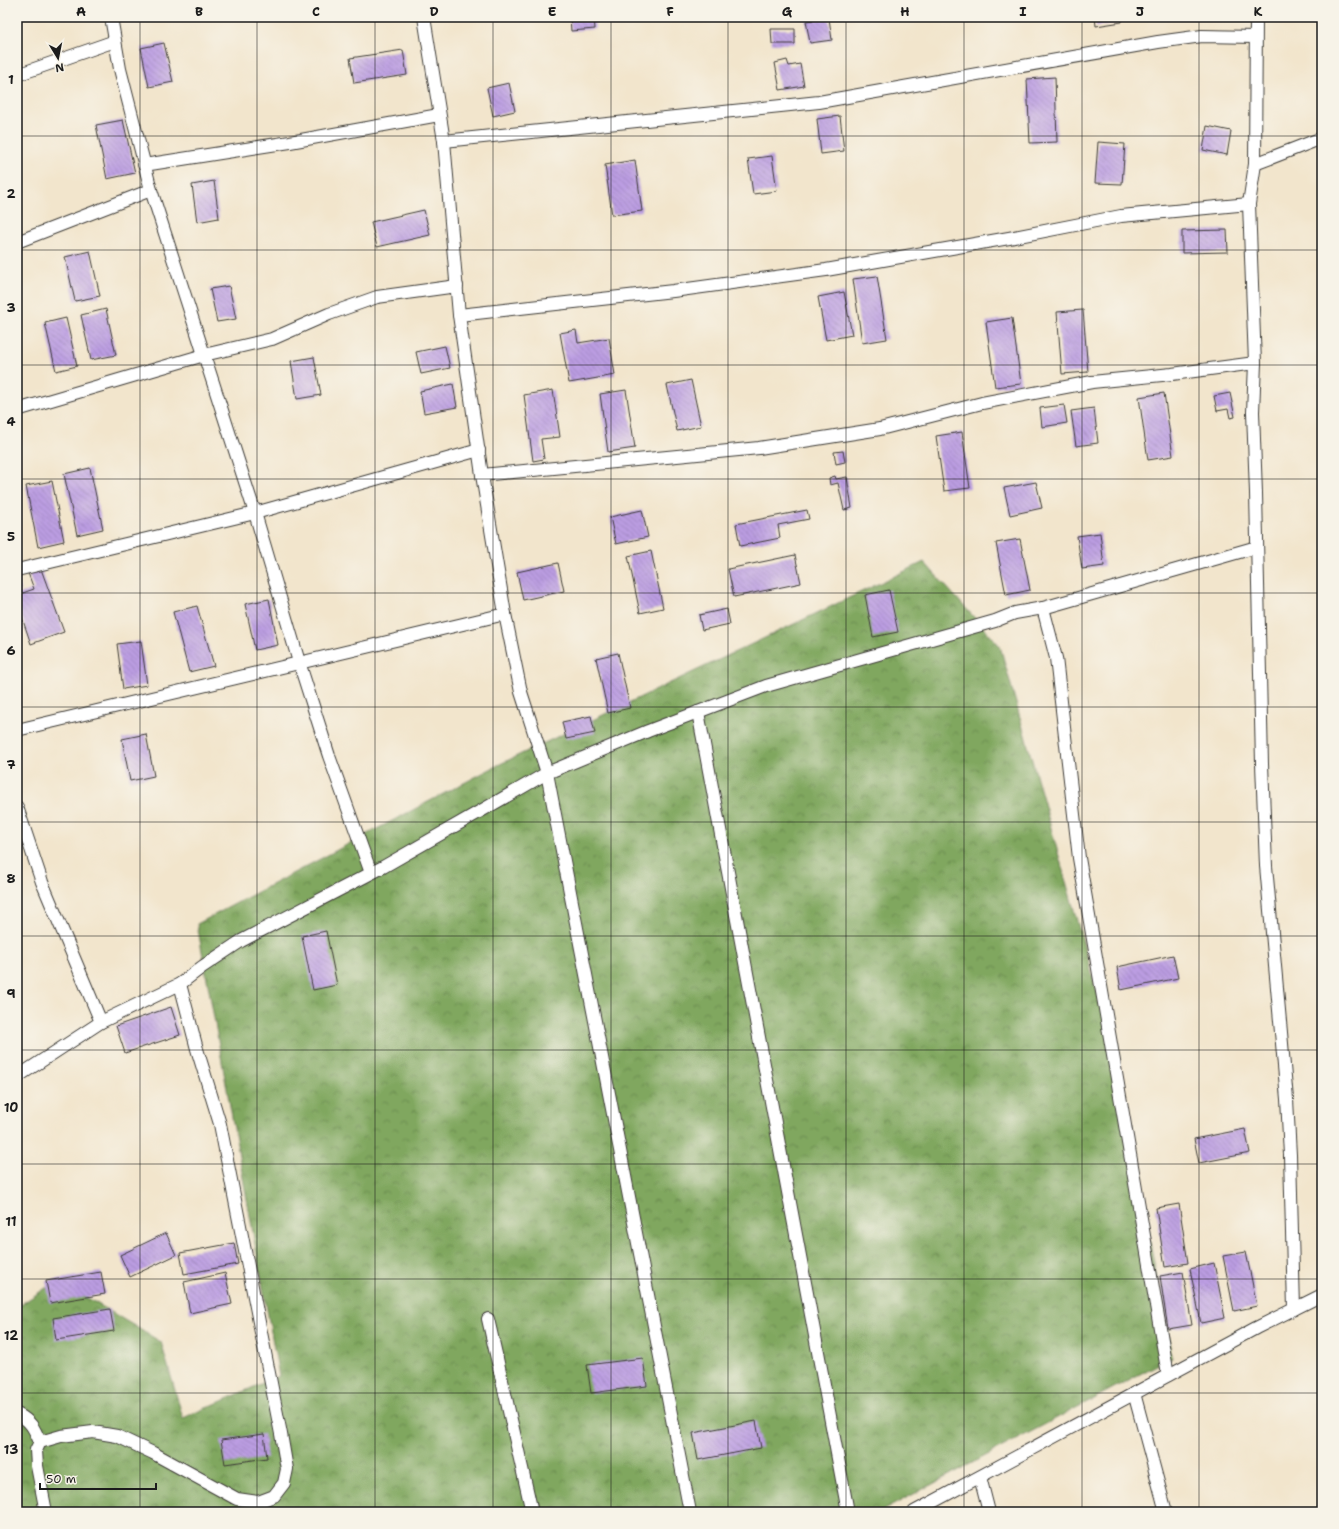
<svg xmlns="http://www.w3.org/2000/svg" width="1339" height="1529" font-family="'Shantell Sans',sans-serif">
<style>
.forest{fill:url(#forest-crowns);stroke:#4e623e}
.building{fill:url(#building-back-hatch)}
.lines{fill:none;stroke-linecap:round;stroke-linejoin:round}
.minor-casing{stroke:#3c3a36;stroke-width:14}
.minor{stroke:#fff;stroke-width:12}
.grid{fill:none;stroke:#1c1c1c;stroke-width:1;stroke-opacity:0.55}
.neatline{fill:none;stroke:#1c1c1c;stroke-width:1.5}
.grid-label{font-size:13px;text-anchor:middle;font-weight:bold;fill:#1c1c1c}
</style>
<defs>
<pattern id="forest-crowns" width="20" height="18" patternUnits="userSpaceOnUse"><rect width="20" height="18" fill="#80a75f"/><path d="M2 6a3 3 0 1 1 6 0M12 15a3 3 0 1 1 6 0" fill="none" stroke="#68874e"/></pattern>
<pattern id="building-back-hatch" width="6" height="6" patternUnits="userSpaceOnUse"><rect width="6" height="6" fill="#bb9de2"/><path d="M-1 5l2 2M0 0l6 6M5-1l2 2" fill="none" stroke="#977fb6"/></pattern>
</defs>
<rect width="100%" height="100%" fill="#f7f3e8"/>
<filter id="ink" filterUnits="userSpaceOnUse"><feTurbulence type="fractalNoise" baseFrequency=".025" numOctaves="2"/><feDisplacementMap in="SourceGraphic" scale="8" xChannelSelector="R" yChannelSelector="G"/><feConvolveMatrix kernelMatrix="1 2 1 2 8 2 1 2 1" color-interpolation-filters="sRGB"/></filter>
<filter id="wash" filterUnits="userSpaceOnUse"><feTurbulence type="fractalNoise" baseFrequency=".012" numOctaves="4" result="noise"/><feDisplacementMap in="SourceGraphic" scale="16" xChannelSelector="R" yChannelSelector="G"/><feGaussianBlur stdDeviation="0.9" result="paint"/><feColorMatrix in="noise" values="0 0 0 0 0 0 0 0 0 0 0 0 0 0 0 0 0 1.4 0 .05"/><feComposite in="paint" operator="in"/></filter>
<g filter="url(#wash)">
<rect width="100%" height="100%" fill="#f2e5cc"/>
<!-- forest -->
<polygon class="forest" points="924,562 1000,646 1113,1049 1172,1357 880,1512 17,1512 17,1307 58,1280 161,1342 183,1418 279,1376 197,924 496,766"/>
<g id="blocks">
<!-- building -->
<g class="building">
<polygon points="570,17 594,17 595,29 571,31"/>
<polygon points="1095,17 1122,17 1122,22 1096,26"/>
<polygon points="829,18 832,40 810,43 806,21"/>
<polygon points="771,29 795,29 795,44 772,44"/>
<polygon points="164,43 173,82 149,87 141,48"/>
<polygon points="403,50 407,75 354,83 350,58"/>
<polygon points="787,60 789,66 800,64 804,86 780,90 775,63"/>
<polygon points="1055,77 1057,142 1030,143 1027,79"/>
<polygon points="509,83 515,111 493,116 487,88"/>
<polygon points="840,116 844,151 821,154 817,119"/>
<polygon points="123,120 135,173 107,179 96,125"/>
<polygon points="1207,126 1231,131 1227,155 1203,150"/>
<polygon points="1098,142 1125,144 1122,184 1095,183"/>
<polygon points="772,156 777,191 753,194 748,159"/>
<polygon points="635,160 642,211 612,215 605,165"/>
<polygon points="214,181 219,218 197,222 192,185"/>
<polygon points="424,210 430,235 377,247 371,222"/>
<polygon points="1227,230 1228,252 1182,253 1182,231"/>
<polygon points="90,251 100,296 75,301 65,257"/>
<polygon points="877,276 887,339 862,343 853,279"/>
<polygon points="229,286 236,319 217,322 210,289"/>
<polygon points="844,292 852,335 826,340 818,297"/>
<polygon points="106,309 116,355 91,360 81,315"/>
<polygon points="1083,310 1088,372 1062,374 1057,312"/>
<polygon points="66,318 77,366 56,371 45,323"/>
<polygon points="1012,318 1021,384 995,387 986,322"/>
<polygon points="576,330 578,343 609,338 615,375 569,383 560,333"/>
<polygon points="445,346 450,368 421,374 416,352"/>
<polygon points="314,357 321,395 297,399 291,361"/>
<polygon points="691,380 701,426 677,431 667,385"/>
<polygon points="453,384 457,407 424,413 420,391"/>
<polygon points="553,390 560,437 541,439 544,459 533,461 524,395"/>
<polygon points="626,390 635,448 608,452 600,394"/>
<polygon points="1164,393 1173,456 1148,460 1139,397"/>
<polygon points="1230,393 1235,417 1230,418 1228,409 1217,411 1214,396"/>
<polygon points="1064,405 1067,423 1042,427 1040,408"/>
<polygon points="1094,408 1098,443 1076,446 1071,411"/>
<polygon points="962,432 970,488 944,491 936,436"/>
<polygon points="843,451 845,462 836,464 834,452"/>
<polygon points="90,468 103,529 77,535 64,474"/>
<polygon points="835,476 836,479 847,477 852,508 844,510 838,483 830,485 829,478"/>
<polygon points="52,481 64,541 38,547 26,486"/>
<polygon points="1036,482 1042,508 1010,515 1004,488"/>
<polygon points="642,510 648,537 616,544 610,517"/>
<polygon points="807,510 809,519 778,525 780,538 740,546 736,524"/>
<polygon points="1100,533 1104,566 1082,569 1077,536"/>
<polygon points="1020,539 1030,590 1006,595 996,543"/>
<polygon points="651,551 663,608 640,613 628,556"/>
<polygon points="795,555 801,583 734,597 728,569"/>
<polygon points="558,563 564,591 523,600 517,572"/>
<polygon points="41,569 64,632 31,644 17,603 17,595 34,589 28,573"/>
<polygon points="17,573 21,591 17,591"/>
<polygon points="889,590 898,632 873,637 865,595"/>
<polygon points="269,599 278,645 255,650 245,604"/>
<polygon points="197,606 214,666 189,672 173,612"/>
<polygon points="727,609 730,624 702,630 699,615"/>
<polygon points="141,641 147,685 123,689 117,644"/>
<polygon points="618,653 630,708 608,713 596,658"/>
<polygon points="591,716 595,733 566,739 562,722"/>
<polygon points="146,734 154,776 130,781 122,739"/>
<polygon points="326,931 337,985 313,990 302,936"/>
<polygon points="1173,955 1178,978 1121,990 1117,967"/>
<polygon points="171,1007 180,1035 125,1053 116,1026"/>
<polygon points="1245,1129 1250,1153 1199,1163 1194,1139"/>
<polygon points="1179,1204 1188,1263 1165,1267 1156,1208"/>
<polygon points="166,1233 176,1255 130,1277 120,1255"/>
<polygon points="234,1243 238,1264 184,1274 180,1253"/>
<polygon points="1246,1252 1257,1306 1234,1311 1223,1256"/>
<polygon points="1214,1263 1225,1318 1201,1323 1190,1269"/>
<polygon points="101,1272 105,1294 50,1303 46,1281"/>
<polygon points="1183,1272 1192,1325 1168,1329 1160,1276"/>
<polygon points="225,1273 232,1304 190,1313 184,1282"/>
<polygon points="110,1309 114,1331 56,1340 53,1318"/>
<polygon points="643,1358 647,1386 591,1393 587,1365"/>
<polygon points="756,1421 761,1448 698,1460 693,1433"/>
<polygon points="264,1434 267,1458 225,1464 221,1440"/>
</g>
</g>
</g>
<g filter="url(#ink)">
<use href="#blocks" fill-opacity="0" stroke="#3c3a36" stroke-width="1"/>
<g class="lines">
<!-- minor casing -->
<g class="minor-casing">
<g id="minor">
<polyline points="111,17 120,69 151,190 255,513 299,662 329,756 371,873"/>
<polyline points="424,17 444,141 459,315 482,475 505,614 521,692 547,773 690,1512"/>
<polyline points="1256,17 1255,164 1249,204 1255,363 1253,412 1256,493 1262,764 1266,866 1287,1099 1290,1155 1294,1309"/>
<polyline points="17,75 115,41"/>
<polyline points="444,141 819,102 1158,42 1202,36 1255,37"/>
<polyline points="1255,164 1322,138"/>
<polyline points="144,165 290,142 439,115"/>
<polyline points="17,242 151,190"/>
<polyline points="459,315 673,291 826,270 1009,238 1121,216 1249,204"/>
<polyline points="17,410 204,355 272,339 329,314 377,297 457,286"/>
<polyline points="482,475 759,448 880,429 982,403 1092,382 1172,374 1255,363"/>
<polyline points="17,570 255,513 479,450"/>
<polyline points="1043,608 1257,547"/>
<polyline points="698,712 848,1512"/>
<polyline points="17,730 505,614"/>
<polyline points="17,807 42,882 101,1022"/>
<polyline points="17,1077 101,1022 180,984"/>
<polyline points="488,1319 532,1512"/>
<polyline points="1134,1393 1166,1512"/>
<path d="M17,1414C31,1421 34,1428 40,1442"/>
<polyline points="980,1477 989,1512"/>
<polyline points="46,1512 37,1466 36,1450 40,1442 61,1436 93,1432 117,1436 153,1453 237,1499 258,1502 274,1496 284,1483 287,1469 281,1434 220,1124 197,1049 180,984 202,967 241,941 383,867 547,773 648,731 766,686 995,621 1015,613 1043,608 1056,658 1079,858 1168,1375"/>
<polyline points="914,1512 1256,1328 1322,1295"/>
</g>
</g>
<!-- minor -->
<use href="#minor" class="minor"/>
</g>
</g>
<!-- grid -->
<path class="grid" d="M140,17V1512M257,17V1512M375,17V1512M493,17V1512M611,17V1512M728,17V1512M846,17V1512M964,17V1512M1082,17V1512M1199,17V1512M17,136H1322M17,250H1322M17,365H1322M17,479H1322M17,593H1322M17,707H1322M17,822H1322M17,936H1322M17,1050H1322M17,1164H1322M17,1279H1322M17,1393H1322"/>
<!-- margin -->
<rect width="1339" height="1529" fill="none" stroke="#f7f3e8" stroke-width="44"/>
<!-- north arrow -->
<g transform="translate(58 58) rotate(170)" stroke="#f7f3e8" stroke-width="3" paint-order="stroke">
<path d="M0-3L7 15L0 10L-7 15Z" fill="#1c1c1c"/>
<text y="-6" font-size="11" font-weight="bold" text-anchor="middle" fill="#1c1c1c">N</text>
</g>
<!-- scale -->
<path d="M40 1483v6h116v-6" fill="none" stroke="#1c1c1c" stroke-width="2"/>
<text x="46" y="1483" font-size="12" fill="#1c1c1c" stroke="#f7f3e8" stroke-width="3" paint-order="stroke">50 m</text>
<rect x="22" y="22" width="1295" height="1485" class="neatline"/>
<g class="grid-label">
<text x="81" y="16">A</text>
<text x="199" y="16">B</text>
<text x="316" y="16">C</text>
<text x="434" y="16">D</text>
<text x="552" y="16">E</text>
<text x="670" y="16">F</text>
<text x="787" y="16">G</text>
<text x="905" y="16">H</text>
<text x="1023" y="16">I</text>
<text x="1140" y="16">J</text>
<text x="1258" y="16">K</text>
<text x="11" y="84">1</text>
<text x="11" y="198">2</text>
<text x="11" y="312">3</text>
<text x="11" y="426">4</text>
<text x="11" y="541">5</text>
<text x="11" y="655">6</text>
<text x="11" y="769">7</text>
<text x="11" y="883">8</text>
<text x="11" y="998">9</text>
<text x="11" y="1112">10</text>
<text x="11" y="1226">11</text>
<text x="11" y="1340">12</text>
<text x="11" y="1454">13</text>
</g>
</svg>
